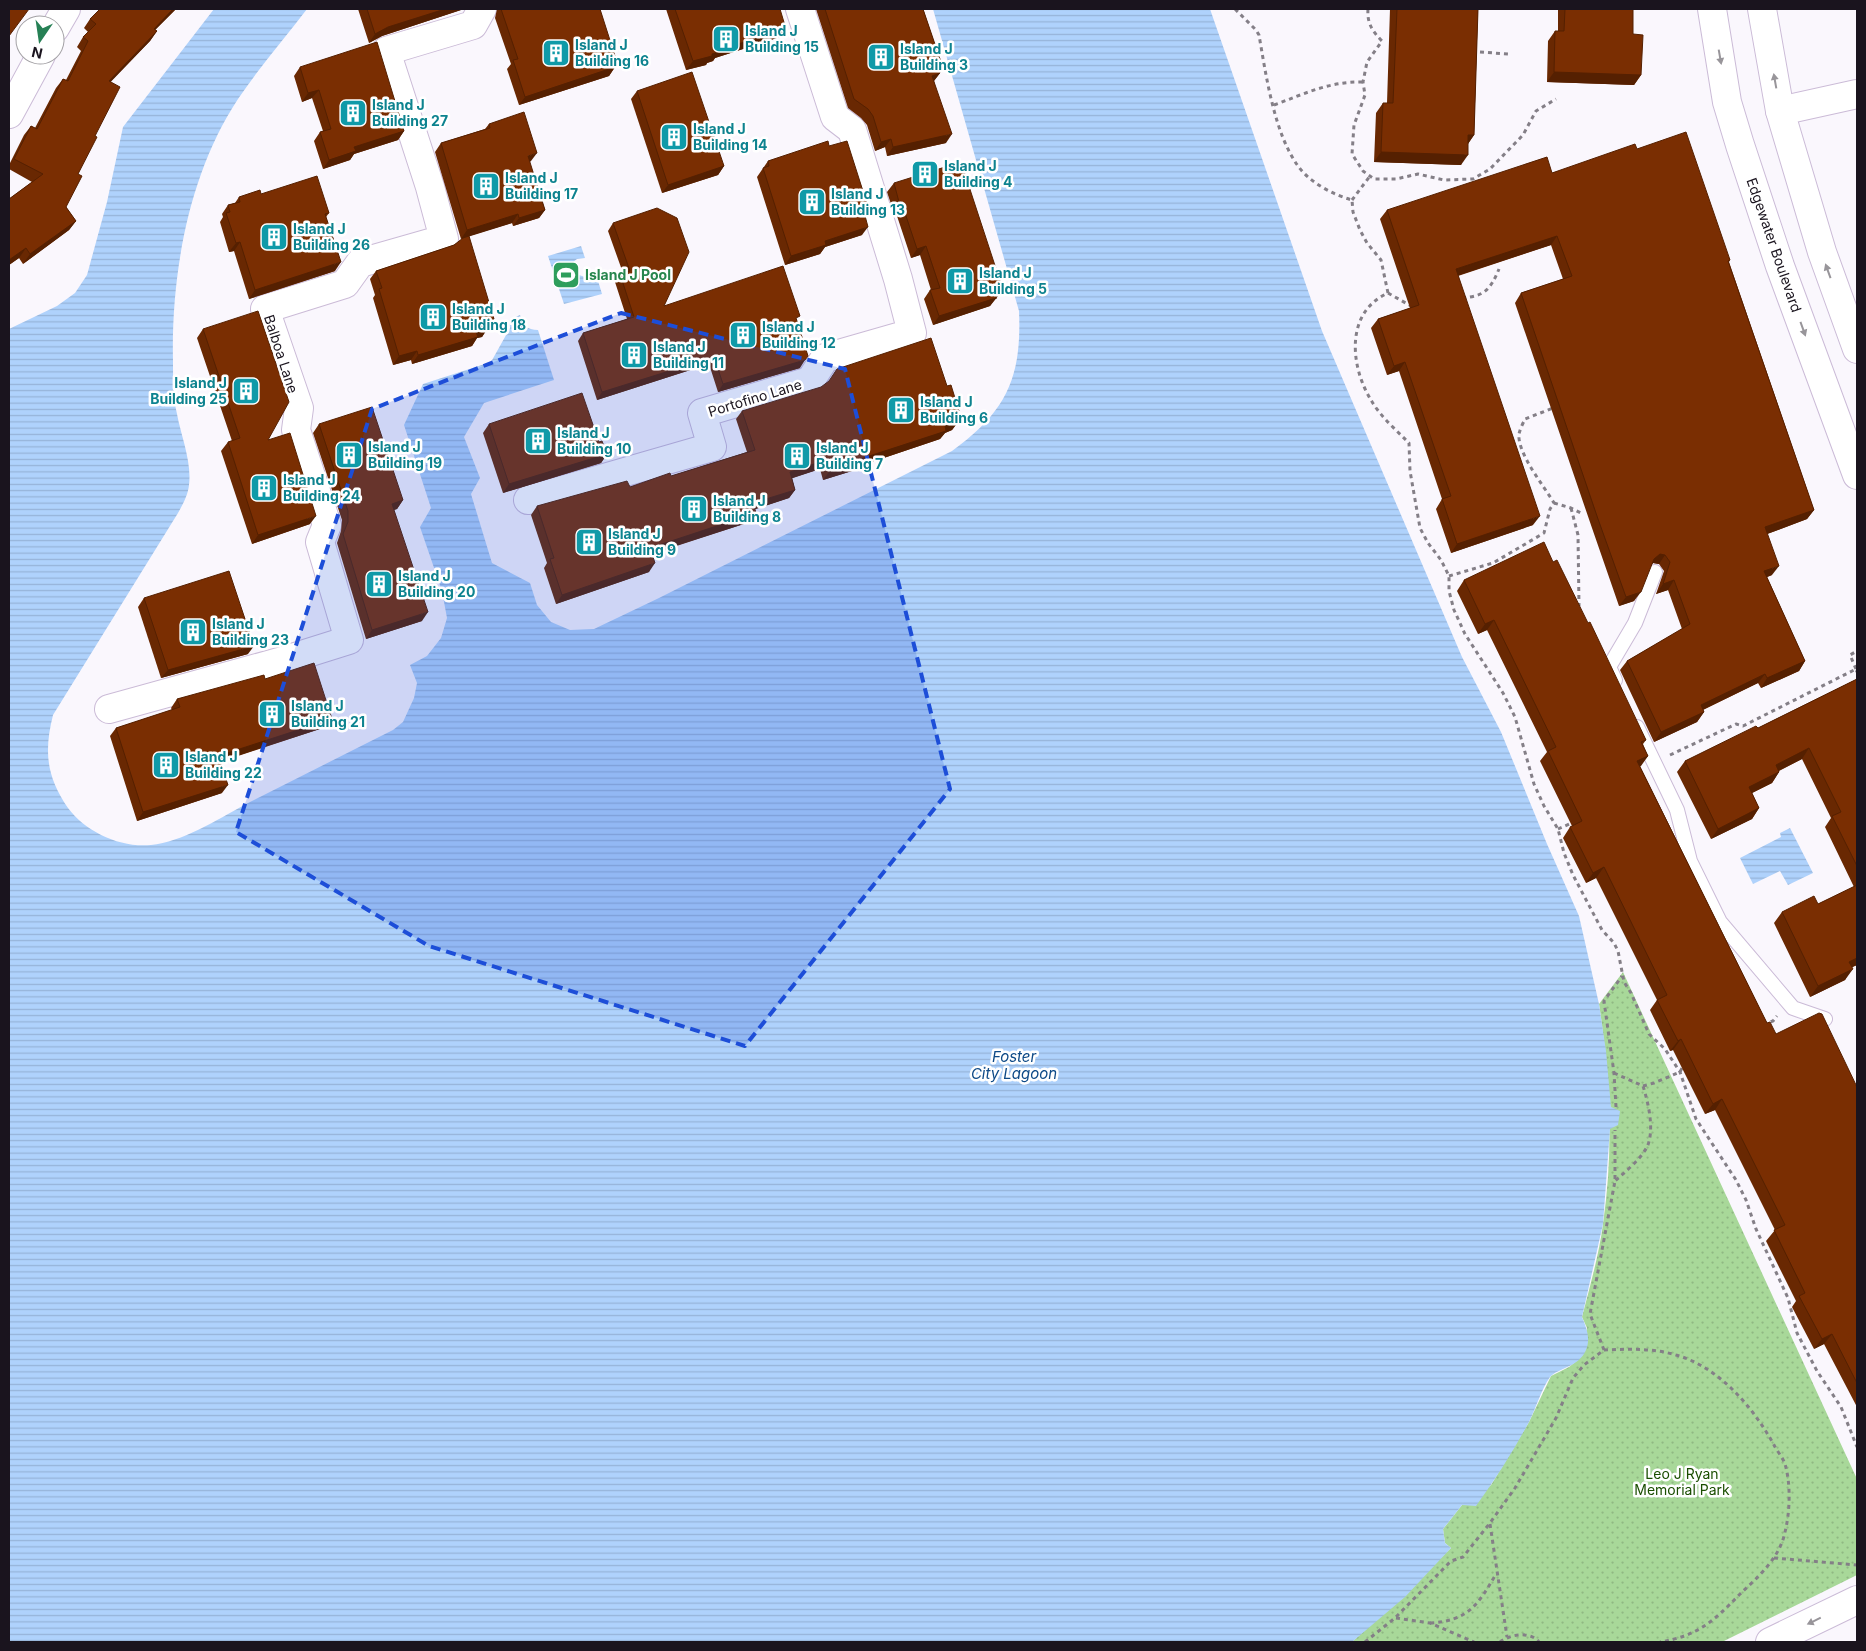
<svg xmlns="http://www.w3.org/2000/svg" width="1866" height="1651" font-family="Inter,sans-serif">
<style>
.park{fill:url(#park-dots)}
.water{fill:url(#water-rules)}
.lines{fill:none;stroke-linecap:round;stroke-linejoin:round}
.lane-casing{stroke:#cbbbd7;stroke-width:16}
.street-casing{stroke:#cbbbd7;stroke-width:30}
.secondary-casing{stroke:#cbbbd7;stroke-width:30}
.path{stroke:#847f87;stroke-width:3;stroke-dasharray:4 4;stroke-linecap:butt}
.lane{stroke:#fff;stroke-width:14}
.street{stroke:#fff;stroke-width:28}
.secondary{stroke:#fff;stroke-width:28}
.wall{fill:#692802}
.shaded-wall{fill:#552001}
.building{fill:#7a2e02;stroke:#552001}
.oneway{fill:#98959a}
.marked{fill:#1d4ed8;fill-opacity:0.2;stroke:#1d4ed8;stroke-width:4;stroke-dasharray:10 6;stroke-linejoin:round}
.labels{text-anchor:middle;stroke-width:5;stroke-linejoin:round;paint-order:stroke}
.culture-label{font-size:14px;font-weight:bold;fill:#0d838f;stroke:#fff;text-anchor:start}
.street-label{font-size:14px;fill:#1a141e;stroke:#fff}
.leisure-label{font-size:14px;font-weight:bold;fill:#27864d;stroke:#fff;text-anchor:start}
.park-label{font-size:14px;fill:#1a4e00;stroke:#fff}
.water-label{font-size:15px;font-style:italic;fill:#0e4a87;stroke:#fff}
</style>
<defs>
<pattern id="park-dots" width="8" height="8" patternUnits="userSpaceOnUse" patternTransform="scale(1.25)"><rect width="8" height="8" fill="#a8d899"/><path d="M2 2h.1M6 6h.1" fill="none" stroke="#90b883" stroke-width="1.8" stroke-linecap="round"/></pattern>
<pattern id="water-rules" width="6" height="5" patternUnits="userSpaceOnUse" patternTransform="scale(1.25)"><rect width="6" height="5" fill="#afd2fc"/><path d="M0 2.5h6" fill="none" stroke="#96b3d8"/></pattern>
</defs>
<rect width="100%" height="100%" fill="#faf7fd"/>
<!-- park -->
<path class="park" d="M1623,972L1857,1479V1575L1722,1642H1352L1451,1548L1445,1543L1443,1529L1462,1505L1491,1485L1529,1422L1551,1376L1569,1367L1579,1359L1587,1328L1582,1317C1590,1286 1599,1255 1603,1224C1614,1149 1610,1078 1599,1004Z"/>
<!-- water -->
<g class="water">
<path d="M214,9H307C284,39 259,68 238,99C189,173 171,273 173,361C173,378 173,397 177,414C181,436 192,462 189,485C188,495 183,504 178,513L53,715C44,751 46,776 68,808C86,832 120,848 151,845C182,842 217,820 244,805C294,780 343,755 393,730L403,722L414,698L417,683L410,665L427,656L441,638L447,618L442,591L420,527L431,508L404,425L423,384L491,362L510,328L509,320L520,315C523,325 527,330 538,330L554,380L484,403L464,437L480,478L471,494L492,563L530,583L537,605L551,622L570,630L594,629L659,598L952,451C1006,412 1022,378 1019,311L933,9H1210L1322,331L1462,657L1501,732L1547,844L1579,916L1599,1004L1606,1051L1611,1107L1620,1111L1618,1125L1610,1129L1603,1224L1582,1317C1586,1327 1591,1338 1586,1350C1579,1367 1558,1368 1550,1377C1541,1390 1536,1408 1529,1422C1513,1452 1495,1480 1476,1506L1462,1505L1443,1529L1445,1543L1451,1548L1405,1597L1352,1642H9V329L57,306L75,293L87,275L107,202L123,127Z"/>
<polygon points="581,246 585,258 577,259 573,262 573,273 585,277 596,274 602,294 564,304 548,256"/>
<polygon points="1790,828 1813,873 1788,885 1780,871 1753,884 1740,858 1781,837 1780,833"/>
</g>
<g class="lines">
<!-- lane casing -->
<g class="lane-casing">
<g id="lane">
<polyline points="1615,680 1609,667 1635,623 1655,572"/>
<polyline points="1637,727 1677,810 1690,861 1720,922 1793,1008 1825,1019"/>
</g>
</g>
<!-- street casing -->
<g class="street-casing">
<g id="street">
<polyline points="55,28 66,9"/>
<polyline points="1780,111 1857,94"/>
<polyline points="9,114 41,55"/>
<polyline points="528,500 712,447 702,413 810,381 825,358 912,333 898,279 852,130 835,117 800,9"/>
<polyline points="109,709 279,662 349,640 320,542 327,525 296,430 299,408 265,309 345,284 360,263 444,239 430,187 386,51 473,25 482,9"/>
</g>
</g>
<!-- secondary casing -->
<g class="secondary-casing">
<g id="secondary">
<polyline points="1712,9 1727,102 1740,145 1780,266 1857,475"/>
<polyline points="1762,9 1780,111 1822,252 1857,349"/>
<polyline points="1770,1642 1857,1600"/>
</g>
</g>
<!-- path -->
<g class="path">
<path d="M1235,9L1256,30L1259,35C1266,75 1274,133 1298,166C1310,183 1334,195 1352,200L1353,212L1360,230L1367,243L1381,260L1388,293C1345,312 1350,366 1371,400C1380,416 1396,430 1409,443L1410,471L1420,528L1428,543L1441,560L1449,576V591L1454,610L1465,634L1503,693L1515,717L1534,784L1544,806L1558,829L1564,853L1573,875L1602,930L1614,943L1618,951L1624,982L1631,993L1649,1034L1665,1049L1680,1072L1696,1119L1736,1180L1746,1200L1756,1229L1788,1298L1797,1333L1817,1371L1841,1407L1857,1447"/>
<path d="M1368,9C1367,23 1372,31 1382,41L1367,62L1363,82L1365,95L1354,125L1352,154L1363,171L1374,179H1396L1418,174L1444,180L1473,179L1490,169L1523,135L1536,111L1556,99"/>
<polyline points="1480,52 1508,54"/>
<path d="M1274,105C1304,94 1330,81 1363,82"/>
<polyline points="1352,200 1370,176"/>
<polyline points="1388,293 1411,306"/>
<path d="M1462,298C1485,296 1490,290 1499,269"/>
<polyline points="1554,503 1571,508 1581,513"/>
<polyline points="1571,508 1578,535 1579,606"/>
<path d="M1449,576L1493,563L1544,533L1550,509L1554,503C1544,486 1517,453 1519,434C1520,429 1523,423 1525,419L1553,408"/>
<polyline points="1856,669 1850,655 1857,651"/>
<polyline points="1670,755 1736,724 1743,726 1856,669 1857,672"/>
<polyline points="1558,829 1574,822"/>
<polyline points="1763,1024 1773,1021 1777,1016"/>
<path d="M1614,1073L1643,1086C1648,1102 1655,1130 1647,1147C1640,1160 1626,1171 1615,1181"/>
<polyline points="1643,1086 1654,1083 1680,1072 1684,1064"/>
<polyline points="1616,1107 1614,1073 1604,1001 1622,976"/>
<path d="M1604,1350C1628,1349 1653,1348 1676,1355C1719,1367 1753,1407 1774,1445C1777,1451 1783,1458 1785,1464C1791,1484 1790,1512 1785,1532C1780,1558 1757,1578 1739,1595C1713,1622 1697,1636 1660,1642"/>
<polyline points="1490,1524 1507,1637"/>
<polyline points="1774,1558 1857,1565"/>
<polyline points="1396,1618 1430,1623 1474,1642"/>
<path d="M1430,1623C1468,1621 1478,1605 1496,1574"/>
<polyline points="1365,1642 1395,1618 1451,1561 1463,1557 1490,1523 1515,1488 1556,1418 1573,1378 1584,1365 1604,1350 1590,1314 1615,1181 1615,1130"/>
<path d="M1500,1642C1511,1634 1530,1631 1539,1642"/>
</g>
<!-- lane -->
<use href="#lane" class="lane"/>
<!-- street -->
<use href="#street" class="street"/>
<!-- secondary -->
<use href="#secondary" class="secondary"/>
</g>
<!-- wall -->
<g class="wall">
<polygon points="100,9 176,9 155,30 157,31 150,41 110,82 95,136 78,174 66,207 76,221 69,230 23,264 19,258 9,265 9,199 32,182 9,169 9,165 24,135 31,126 35,128 56,88 63,79 66,80 81,51 77,47 83,37 88,32 84,28 90,19"/>
<polygon points="358,9 464,9 382,36 369,43"/>
<polygon points="497,9 600,9 615,67 609,76 519,105 507,69 511,64 495,18"/>
<polygon points="666,9 780,9 780,37 715,58 713,61 707,63 706,65 686,70"/>
<polygon points="816,9 923,9 941,62 938,67 940,73 934,81 946,143 887,156 885,147 875,151 867,125 861,118 848,108"/>
<polygon points="1390,9 1478,9 1474,135 1468,144 1461,165 1374,162 1376,113 1383,103 1387,103"/>
<polygon points="1558,9 1633,9 1633,34 1641,75 1634,85 1547,82 1548,41 1555,31 1558,31"/>
<polygon points="300,67 404,131 398,140 354,154 350,160 323,169 314,141 320,132 323,131 312,98 302,102 294,76"/>
<polygon points="637,91 724,166 718,175 662,193 631,99"/>
<polygon points="489,124 531,161 529,162 545,210 539,218 513,226 512,223 469,236 488,327 482,337 477,338 472,346 412,364 411,360 393,365 373,298 375,295 370,279 376,271 454,245 466,237 461,239 435,152 441,143 485,129"/>
<polygon points="829,146 865,216 862,235 825,247 820,254 785,265 757,177 768,161"/>
<polygon points="1637,149 1730,260 1729,262 1814,510 1807,519 1767,534 1772,575 1767,577 1805,661 1799,671 1761,688 1758,683 1703,710 1704,712 1697,722 1654,742 1620,670 1627,661 1682,629 1668,590 1656,594 1664,571 1659,564 1653,563 1651,565 1634,601 1619,606 1592,528 1515,303 1521,293 1563,279 1551,245 1458,276 1533,525 1451,553 1436,509 1442,499 1399,371 1387,375 1371,328 1378,319 1410,308 1380,219 1387,210 1552,173"/>
<polygon points="894,183 997,299 995,299 990,306 933,325 924,299 930,290 931,290 920,255 911,258 895,210 893,210 887,192"/>
<polygon points="261,194 329,213 326,217 335,271 249,299 234,251 229,252 220,222 223,217 222,214 228,205 235,203 239,197"/>
<polygon points="613,223 664,306 797,321 800,368 718,392 709,364 597,400 578,341 583,333 627,319 615,282 620,274 623,273 608,231"/>
<polygon points="203,329 268,440 310,524 252,544 221,451 228,442 232,441 197,338"/>
<polygon points="947,386 959,411 956,415 958,422 952,430 945,433 940,439 854,468 852,471 823,480 820,469 792,478 795,490 789,498 755,509 756,513 750,522 652,554 649,572 556,604 544,568 547,563 531,515 537,506 630,487 671,476 747,452 736,419 742,411"/>
<polygon points="319,424 403,500 397,509 394,510 422,621 366,639 337,543 341,531 342,520 313,433"/>
<polygon points="489,424 599,442 607,454 601,463 503,493 483,433"/>
<polygon points="1553,562 1646,740 1643,744 1648,756 1640,766 1767,1023 1776,1034 1857,1087 1857,1407 1824,1344 1814,1349 1792,1307 1796,1301 1766,1241 1775,1230 1715,1110 1705,1114 1673,1050 1670,1051 1650,1010 1657,1000 1596,878 1586,883 1563,838 1570,827 1572,826 1540,761 1547,752 1487,630 1478,634 1457,591 1464,580"/>
<polygon points="144,598 248,654 161,678 138,607"/>
<polygon points="265,679 332,719 326,727 220,762 222,793 137,821 110,736 116,728 172,710 171,708 177,699"/>
<polygon points="1857,679 1857,965 1852,967 1845,980 1810,997 1774,923 1782,912 1818,904 1854,887 1825,827 1831,818 1802,759 1779,771 1779,772 1772,783 1752,793 1759,808 1752,819 1711,839 1677,772 1685,761 1758,728"/>
</g>
<!-- shaded-wall -->
<g class="shaded-wall">
<polygon points="173,9 176,9 147,38 154,29"/>
<polygon points="445,9 464,9 382,36 369,43 375,34 388,27"/>
<polygon points="786,29 780,37 715,58 713,61 707,63 706,65 686,70 693,61 719,50"/>
<polygon points="157,31 150,41 102,91 109,81"/>
<polygon points="615,67 609,76 519,105 525,97"/>
<polygon points="1554,72 1641,75 1634,85 1547,82"/>
<polygon points="940,73 933,82 932,76"/>
<polygon points="319,90 312,98 302,102 308,93"/>
<polygon points="404,131 398,140 354,154 350,160 323,169 329,160 354,147"/>
<polygon points="952,134 946,143 887,156 893,147"/>
<polygon points="1468,135 1474,135 1467,145"/>
<polygon points="891,139 885,147 875,151 881,142"/>
<polygon points="1381,152 1468,155 1461,165 1374,162"/>
<polygon points="537,153 531,161 521,164 528,156"/>
<polygon points="724,166 718,175 662,193 668,185"/>
<polygon points="901,201 895,210 893,210 899,202"/>
<polygon points="545,210 539,218 513,226 519,218"/>
<polygon points="869,210 863,219 864,212"/>
<polygon points="518,214 512,223 461,239 467,230"/>
<polygon points="76,221 69,230 23,264 30,254"/>
<polygon points="868,227 862,235 825,247 820,254 785,265 791,256 825,241"/>
<polygon points="1557,236 1551,245 1450,278 1456,269"/>
<polygon points="240,242 234,251 229,252 236,243"/>
<polygon points="926,246 920,255 911,258 917,249"/>
<polygon points="26,248 19,258 9,265 9,260"/>
<polygon points="341,262 335,271 249,299 255,290"/>
<polygon points="1003,290 990,306 933,325 939,316 995,292"/>
<polygon points="494,319 488,327 480,330 486,321"/>
<polygon points="488,328 482,337 477,338 472,346 412,364 418,355 476,332"/>
<polygon points="417,351 411,360 393,365 399,356"/>
<polygon points="714,357 709,364 597,400 602,392"/>
<polygon points="805,360 800,368 718,392 723,384"/>
<polygon points="1405,362 1399,371 1387,375 1394,366"/>
<polygon points="958,422 952,430 945,433 940,439 854,468 852,471 823,480 829,472 945,426"/>
<polygon points="607,454 601,463 503,493 509,484"/>
<polygon points="826,460 820,469 784,481 790,472"/>
<polygon points="795,490 789,498 747,512 753,503"/>
<polygon points="403,500 397,509 386,512 392,504"/>
<polygon points="1814,510 1807,519 1759,537 1765,527"/>
<polygon points="756,513 750,522 644,556 650,548"/>
<polygon points="316,516 310,524 252,544 258,535"/>
<polygon points="1540,516 1533,525 1451,553 1457,544"/>
<polygon points="1660,554 1665,555 1659,564 1653,563 1647,568 1654,559"/>
<polygon points="655,563 649,572 556,604 562,595"/>
<polygon points="1779,566 1772,575 1757,581 1764,571"/>
<polygon points="1674,580 1668,590 1656,594 1663,584"/>
<polygon points="1641,592 1634,601 1619,606 1626,597"/>
<polygon points="428,612 422,621 366,639 372,630"/>
<polygon points="1494,620 1487,630 1478,634 1485,624"/>
<polygon points="254,646 248,654 161,678 168,670"/>
<polygon points="1805,661 1799,671 1761,688 1767,678"/>
<polygon points="1765,674 1758,683 1694,714 1701,705"/>
<polygon points="1704,712 1697,722 1654,742 1661,732"/>
<polygon points="332,719 326,727 212,764 218,756"/>
<polygon points="1809,748 1802,759 1768,776 1776,765"/>
<polygon points="1648,756 1641,766 1630,771 1637,761"/>
<polygon points="1779,772 1772,783 1742,798 1749,787"/>
<polygon points="228,785 222,793 137,821 143,812"/>
<polygon points="1759,808 1752,819 1711,839 1718,829"/>
<polygon points="1604,867 1596,878 1586,883 1593,873"/>
<polygon points="1857,958 1857,965 1842,972 1849,962"/>
<polygon points="1853,969 1845,980 1810,997 1818,986"/>
<polygon points="1681,1039 1673,1050 1670,1051 1678,1041"/>
<polygon points="1722,1099 1715,1110 1705,1114 1713,1104"/>
<polygon points="1832,1334 1824,1344 1814,1349 1822,1339"/>
</g>
<!-- building -->
<g class="building">
<polygon points="9,9 29,9 9,36"/>
<polygon points="100,9 173,9 154,29 157,31 109,81 120,87 95,136 97,137 78,174 82,176 66,207 76,221 30,254 26,248 9,260 9,199 43,174 14,159 31,126 37,129 63,79 68,81 88,41 83,37 96,24 90,19"/>
<polygon points="367,9 445,9 388,27 375,34"/>
<polygon points="501,9 600,9 615,56 612,58 615,67 525,97 513,60 518,59"/>
<polygon points="675,9 780,9 786,29 719,50 719,52 712,54 712,56 693,61"/>
<polygon points="825,9 923,9 941,62 936,63 940,73 932,76 952,134 893,147 891,139 881,142 873,116 868,109 854,99"/>
<polygon points="1397,9 1478,9 1474,135 1468,135 1468,155 1381,152 1383,103 1393,103"/>
<polygon points="1565,9 1633,9 1633,34 1643,35 1641,75 1554,72 1555,31 1564,31"/>
<polygon points="377,42 404,131 354,147 356,151 329,160 320,132 331,129 319,90 308,93 300,67"/>
<polygon points="692,72 724,166 668,185 637,91"/>
<polygon points="524,112 537,153 528,156 545,210 519,218 518,214 467,230 441,143 490,128 489,124"/>
<polygon points="1686,132 1730,260 1728,261 1814,510 1765,527 1779,566 1764,571 1805,661 1767,678 1765,674 1701,705 1704,712 1661,732 1627,661 1690,624 1674,580 1663,584 1670,562 1665,555 1660,554 1654,559 1641,592 1626,597 1598,519 1521,293 1572,276 1557,236 1456,269 1540,516 1457,544 1442,499 1451,496 1405,362 1394,366 1378,319 1419,305 1387,210 1547,157 1552,173 1635,144 1637,149"/>
<polygon points="828,141 829,146 847,141 869,210 864,212 868,227 825,241 826,245 791,256 763,168 769,166 768,161"/>
<polygon points="961,162 1003,290 995,292 996,298 939,316 930,290 940,288 926,246 917,249 901,201 899,202 894,183"/>
<polygon points="317,176 329,213 325,214 341,262 255,290 240,242 236,243 226,213 230,212 228,205 240,202 239,197 260,190 261,194"/>
<polygon points="657,208 677,218 689,252 664,306 783,266 800,316 796,318 808,356 805,360 723,384 714,357 602,392 583,333 634,317 620,274 630,271 613,223"/>
<polygon points="469,236 494,319 486,321 488,328 476,332 478,337 418,355 417,351 399,356 379,289 382,288 376,271 454,245 463,238"/>
<polygon points="258,311 289,402 268,440 290,433 316,516 258,535 228,442 240,438 203,329"/>
<polygon points="931,338 947,386 951,385 959,411 955,412 958,422 945,426 946,431 857,460 858,462 829,472 826,460 790,472 795,490 753,503 756,513 650,548 655,563 562,595 550,559 554,558 537,506 627,481 630,487 670,473 671,476 755,450 742,411 821,387 829,381 837,369"/>
<polygon points="582,393 599,442 602,441 607,454 509,484 489,424"/>
<polygon points="372,407 403,500 392,504 428,612 372,630 343,534 348,522 348,511 319,424"/>
<polygon points="1544,542 1553,562 1557,560 1588,623 1590,622 1646,740 1641,742 1648,756 1637,761 1767,1023 1770,1022 1776,1034 1819,1013 1822,1014 1857,1087 1857,1383 1832,1334 1822,1339 1799,1296 1805,1293 1774,1230 1785,1225 1722,1099 1713,1104 1681,1039 1678,1041 1657,1000 1667,995 1604,867 1593,873 1570,827 1582,821 1548,751 1556,747 1494,620 1485,624 1464,580"/>
<polygon points="229,571 254,646 168,670 144,598"/>
<polygon points="314,663 332,719 218,756 228,785 143,812 116,728 180,707 177,699 264,675 265,679"/>
<polygon points="1857,679 1857,866 1832,816 1841,812 1809,748 1776,765 1779,772 1749,787 1759,808 1718,829 1685,761 1756,726 1758,728"/>
<polygon points="1857,885 1857,958 1849,962 1853,969 1818,986 1782,912 1814,896 1818,904"/>
</g>
<!-- one-way arrows -->
<defs><path id="oneway-solid" d="M-6-.8H1V-3.2L6.5 0L1 3.2V.8H-6Z" transform="scale(1.25)"/></defs>
<g class="oneway">
<use href="#oneway-solid" transform="translate(1720 57) rotate(80)"/>
<use href="#oneway-solid" transform="translate(1775 81) rotate(-100)"/>
<use href="#oneway-solid" transform="translate(1828 271) rotate(-110)"/>
<use href="#oneway-solid" transform="translate(1803 329) rotate(70)"/>
<use href="#oneway-solid" transform="translate(1814 1621) rotate(154)"/>
</g>
<!-- marked area -->
<path class="marked" d="M621,313L845,369L950,789L745,1046L429,946L236,832L372,409Z"/>
<!-- icons -->
<defs>
<g id="building-square" transform="scale(1.4375)"><rect x="-9" y="-9" width="18" height="18" rx="4" fill="#0f9aa8" stroke="#fff"/><path d="M-4-6H4V6H1V3H-1V6H-4ZM-2.5-4.3h1.7v1.8h-1.7ZM.8-4.3h1.7v1.8H.8ZM-2.5-1h1.7V.8h-1.7ZM.8-1h1.7V.8H.8Z" fill="#fff"/></g>
<g id="stadium-square" transform="scale(1.4375)"><rect x="-9" y="-9" width="18" height="18" rx="4" fill="#2e9e5b" stroke="#fff"/><path d="M0-5a6.5 5 0 1 0 0 10a6.5 5 0 1 0 0-10ZM-3.5-1.8h7v3.6h-7Z" fill="#fff"/></g>
</defs>
<g fill-rule="evenodd">
<use href="#building-square" x="726" y="39"/>
<use href="#building-square" x="556" y="53"/>
<use href="#building-square" x="881" y="57"/>
<use href="#building-square" x="353" y="113"/>
<use href="#building-square" x="674" y="137"/>
<use href="#building-square" x="925" y="174"/>
<use href="#building-square" x="486" y="186"/>
<use href="#building-square" x="812" y="202"/>
<use href="#building-square" x="274" y="237"/>
<use href="#stadium-square" x="566" y="275"/>
<use href="#building-square" x="960" y="281"/>
<use href="#building-square" x="433" y="317"/>
<use href="#building-square" x="743" y="335"/>
<use href="#building-square" x="634" y="355"/>
<use href="#building-square" x="246" y="391"/>
<use href="#building-square" x="901" y="410"/>
<use href="#building-square" x="538" y="441"/>
<use href="#building-square" x="349" y="455"/>
<use href="#building-square" x="797" y="456"/>
<use href="#building-square" x="264" y="488"/>
<use href="#building-square" x="694" y="509"/>
<use href="#building-square" x="589" y="542"/>
<use href="#building-square" x="379" y="584"/>
<use href="#building-square" x="193" y="632"/>
<use href="#building-square" x="272" y="714"/>
<use href="#building-square" x="166" y="765"/>
</g>
<g class="labels">
<!-- culture labels -->
<g class="culture-label">
<text x="745" y="36">Island J<tspan x="745" dy="16">Building 15</tspan></text>
<text x="575" y="50">Island J<tspan x="575" dy="16">Building 16</tspan></text>
<text x="900" y="54">Island J<tspan x="900" dy="16">Building 3</tspan></text>
<text x="372" y="110">Island J<tspan x="372" dy="16">Building 27</tspan></text>
<text x="693" y="134">Island J<tspan x="693" dy="16">Building 14</tspan></text>
<text x="944" y="171">Island J<tspan x="944" dy="16">Building 4</tspan></text>
<text x="505" y="183">Island J<tspan x="505" dy="16">Building 17</tspan></text>
<text x="831" y="199">Island J<tspan x="831" dy="16">Building 13</tspan></text>
<text x="293" y="234">Island J<tspan x="293" dy="16">Building 26</tspan></text>
<text x="979" y="278">Island J<tspan x="979" dy="16">Building 5</tspan></text>
<text x="452" y="314">Island J<tspan x="452" dy="16">Building 18</tspan></text>
<text x="762" y="332">Island J<tspan x="762" dy="16">Building 12</tspan></text>
<text x="653" y="352">Island J<tspan x="653" dy="16">Building 11</tspan></text>
<text x="227" y="388" text-anchor="end">Island J<tspan x="227" dy="16">Building 25</tspan></text>
<text x="920" y="407">Island J<tspan x="920" dy="16">Building 6</tspan></text>
<text x="557" y="438">Island J<tspan x="557" dy="16">Building 10</tspan></text>
<text x="368" y="452">Island J<tspan x="368" dy="16">Building 19</tspan></text>
<text x="816" y="453">Island J<tspan x="816" dy="16">Building 7</tspan></text>
<text x="283" y="485">Island J<tspan x="283" dy="16">Building 24</tspan></text>
<text x="713" y="506">Island J<tspan x="713" dy="16">Building 8</tspan></text>
<text x="608" y="539">Island J<tspan x="608" dy="16">Building 9</tspan></text>
<text x="398" y="581">Island J<tspan x="398" dy="16">Building 20</tspan></text>
<text x="212" y="629">Island J<tspan x="212" dy="16">Building 23</tspan></text>
<text x="291" y="711">Island J<tspan x="291" dy="16">Building 21</tspan></text>
<text x="185" y="762">Island J<tspan x="185" dy="16">Building 22</tspan></text>
</g>
<!-- street labels -->
<g class="street-label">
<text transform="translate(1774 245) rotate(71)" y="5">Edgewater Boulevard</text>
<text transform="translate(281 354) rotate(72)" y="5">Balboa Lane</text>
<text transform="translate(755 398) rotate(-17)" y="5">Portofino Lane</text>
</g>
<!-- leisure labels -->
<g class="leisure-label">
<text x="585" y="280">Island J Pool</text>
</g>
<!-- park labels -->
<g class="park-label">
<text x="1682" y="1479">Leo J Ryan<tspan x="1682" dy="16">Memorial Park</tspan></text>
</g>
<!-- water labels -->
<g class="water-label">
<text x="1014" y="1062">Foster<tspan x="1014" dy="17">City Lagoon</tspan></text>
</g>
</g>
<!-- border -->
<rect width="1866" height="1651" fill="none" stroke="#1a141e" stroke-width="20"/>
<!-- north arrow -->
<g transform="translate(40 40) rotate(193)"><circle r="24" fill="#ffffff" stroke="#a3a1a5"/>
<path d="M0-4L9 19L0 12L-9 19Z" fill="#268055"/>
<text y="-8" font-size="14" font-weight="bold" text-anchor="middle" fill="#1a141e">N</text>
</g>
</svg>
